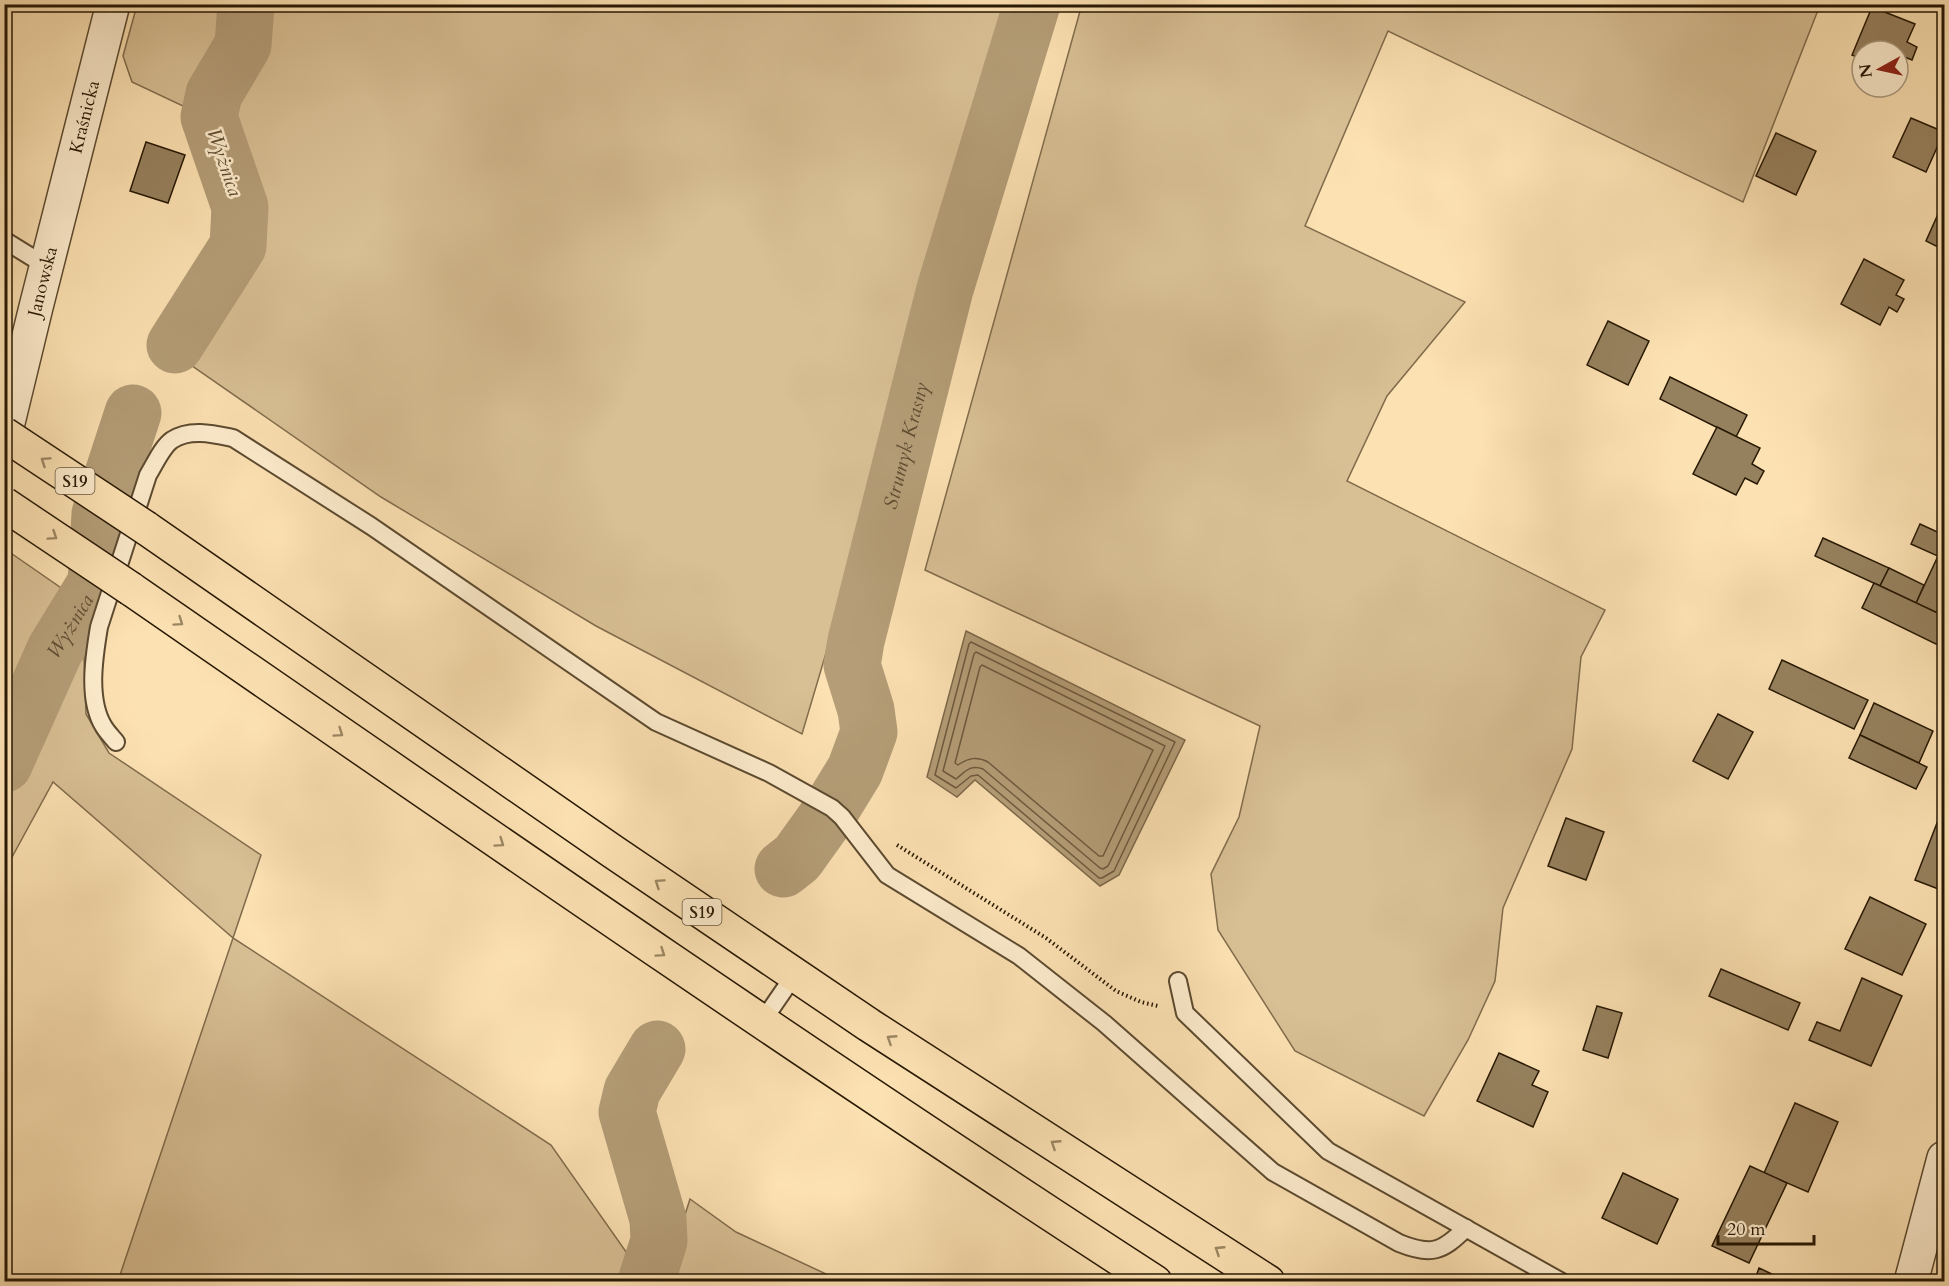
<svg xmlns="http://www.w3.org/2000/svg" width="1949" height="1286" font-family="Cardo,serif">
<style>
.green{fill:#d8bf94;stroke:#806c4c;stroke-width:1.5}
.water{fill:#b49d77;stroke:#7c6849;stroke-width:1.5}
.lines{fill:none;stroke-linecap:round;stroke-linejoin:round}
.shore{stroke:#6e5a3e;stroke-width:1.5}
.river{stroke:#b49d77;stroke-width:57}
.building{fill:#96815e;stroke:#271804;stroke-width:1.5}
.service-casing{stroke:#5c4a30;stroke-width:20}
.tertiary-casing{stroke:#5c4a30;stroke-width:36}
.motorway-casing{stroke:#271804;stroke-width:36}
.path{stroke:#271804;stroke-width:4;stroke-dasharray:1.5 3;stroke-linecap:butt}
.service{stroke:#fdeccd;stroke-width:16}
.tertiary{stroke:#fdeccd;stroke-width:33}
.motorway{stroke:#fce1b2;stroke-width:33}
.motorway-bridge-casing{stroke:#271804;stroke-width:36;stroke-linecap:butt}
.motorway-bridge{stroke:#fce1b2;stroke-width:33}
.oneway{stroke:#9c8764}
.labels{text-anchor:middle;stroke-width:5;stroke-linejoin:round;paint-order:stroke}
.shield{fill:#fdeccd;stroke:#675840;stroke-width:1.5}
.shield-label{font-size:16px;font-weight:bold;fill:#271804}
.street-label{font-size:18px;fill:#271804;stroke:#fdeccd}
.water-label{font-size:20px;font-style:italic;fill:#5f4d32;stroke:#fdeccd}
</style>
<rect width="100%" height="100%" fill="#fce1b2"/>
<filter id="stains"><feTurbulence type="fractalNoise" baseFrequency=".00333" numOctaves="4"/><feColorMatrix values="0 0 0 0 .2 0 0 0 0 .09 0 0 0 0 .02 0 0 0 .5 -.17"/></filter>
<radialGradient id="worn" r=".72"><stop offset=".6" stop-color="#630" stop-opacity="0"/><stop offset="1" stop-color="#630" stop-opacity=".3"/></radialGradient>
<!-- green -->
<g class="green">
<polygon points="254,4 1025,5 946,249 802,734 596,626 381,497 175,354 244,244 247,204 217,117 222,95 248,50"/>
<polygon points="1082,4 1820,5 1743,202 1388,31 1305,226 1465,302 1387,396 1347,481 1605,610 1581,657 1572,749 1503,908 1495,981 1468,1040 1424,1116 1295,1051 1218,930 1211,874 1239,817 1260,726 925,570"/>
<polygon points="137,5 240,5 237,44 210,86 204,116 132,82 123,56"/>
<polygon points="5,549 80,601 48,651 5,751"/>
<polygon points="85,617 92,623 84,655 86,714 109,753 261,855 233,938 551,1145 643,1276 641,1281 118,1281 233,938 53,782 5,870 5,790"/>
<polygon points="690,1199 736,1232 841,1281 664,1281"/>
</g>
<!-- water -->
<polygon class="water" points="966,631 1185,740 1119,875 1100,886 975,780 957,797 927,777"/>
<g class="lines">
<!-- shore -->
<g class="shore">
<polygon points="971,642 1175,742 1114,871 1102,878 1099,878 978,775 971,776 956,788 935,775 969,644"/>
<path d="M976,652L1165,746L1108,866L1103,869L1100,868L983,769C970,764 965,772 956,779L943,771L974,654Z"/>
<path d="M982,665L1153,750L1103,856H1099L988,762C977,756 968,758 958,765L955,763L980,667Z"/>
</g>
<!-- river -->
<g class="river">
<polyline points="175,345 238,246 240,207 209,117 214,94 243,45 246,4"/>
<path id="s1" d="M4,764L55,650L96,583L100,514L133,413"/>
<path id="s2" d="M783,869L797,858L825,819L855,770L869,732L866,710L852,665L856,641L945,289L1032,4"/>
<polyline points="646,1282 659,1241 658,1219 627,1112 632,1091 657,1049"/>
</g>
</g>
<!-- building -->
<g class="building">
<polygon points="1872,7 1915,24 1907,42 1917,47 1912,60 1902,56 1898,65 1898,51 1862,51 1862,59 1852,55"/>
<polygon points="1911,118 1944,132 1926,172 1893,157"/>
<polygon points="1776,133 1816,151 1796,195 1756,176"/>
<polygon points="146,142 185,155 168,203 130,191"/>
<polygon points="1943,203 1944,203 1944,250 1926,241"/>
<polygon points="1864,259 1904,280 1896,295 1904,299 1897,312 1889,307 1880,325 1841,304"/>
<polygon points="1608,321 1649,341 1628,385 1587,365"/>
<polygon points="1670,377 1747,415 1736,437 1660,399"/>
<polygon points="1717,427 1760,448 1752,464 1764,471 1757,484 1745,478 1736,495 1693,474"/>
<polygon points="1920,524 1944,535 1944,616 1916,603 1938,556 1911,544"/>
<polygon points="1823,538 1889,568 1880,586 1815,556"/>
<polygon points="1889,568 1924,585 1916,603 1880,586"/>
<polygon points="1874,583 1944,616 1944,636 1940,646 1862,608"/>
<polygon points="1782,660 1868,700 1854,729 1769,689"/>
<polygon points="1874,703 1933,731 1919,763 1860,735"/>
<polygon points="1718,714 1753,732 1728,779 1693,761"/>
<polygon points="1860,735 1927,767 1916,789 1849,758"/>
<polygon points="1942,810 1944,811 1944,882 1941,890 1915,880"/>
<polygon points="1566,818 1604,832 1586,880 1548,866"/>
<polygon points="1870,897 1926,924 1902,975 1845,949"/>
<polygon points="1721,969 1800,1003 1788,1030 1709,996"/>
<polygon points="1862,978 1902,996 1871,1066 1809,1040 1817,1022 1840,1031"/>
<polygon points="1597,1006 1622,1013 1608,1058 1583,1050"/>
<polygon points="1499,1053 1539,1071 1532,1085 1548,1092 1533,1127 1477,1101"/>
<polygon points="1795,1103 1838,1122 1808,1192 1764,1173"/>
<polygon points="1750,1166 1787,1183 1749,1263 1712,1246"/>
<polygon points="1623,1173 1678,1199 1657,1244 1602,1218"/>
<polygon points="1759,1268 1789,1282 1754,1282"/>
</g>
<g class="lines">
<!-- service casing -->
<g class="service-casing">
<g id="service">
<polyline points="4,240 38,261 47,263"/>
<path d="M116,742C112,737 107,732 104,727C87,700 94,657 99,627L148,475C155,464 162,447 172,440C190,428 214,434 233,438L371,526L656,722L769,773L832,808L842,817L887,875L1019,956L1104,1023L1273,1172L1399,1243C1431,1256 1442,1252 1466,1228"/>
<polyline points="1178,981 1185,1013 1328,1151 1562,1282"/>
<polyline points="762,1022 795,974"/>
</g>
</g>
<!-- tertiary casing -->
<g class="tertiary-casing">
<g id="tertiary">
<path id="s3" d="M4,439L36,307L113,4"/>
<polyline points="1911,1282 1944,1158"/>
</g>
</g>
<!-- motorway casing -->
<g class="motorway-casing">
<g id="motorway">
<polyline points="146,528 612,851 869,1025 1268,1282"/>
<path d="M131,589C470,823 809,1058 1155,1282"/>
</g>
</g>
<!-- path -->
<polyline class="path" points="897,845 1046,938 1116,991 1141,1002 1158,1006"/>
<!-- service -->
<use href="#service" class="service"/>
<!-- tertiary -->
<use href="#tertiary" class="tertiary"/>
<!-- motorway -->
<use href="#motorway" class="motorway"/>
<!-- motorway-bridge casing -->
<g class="motorway-bridge-casing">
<g id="motorway-bridge">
<polyline points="4,434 146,528"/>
<polyline points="4,504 131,589"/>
</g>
</g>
<!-- motorway-bridge -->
<use href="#motorway-bridge" class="motorway-bridge"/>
</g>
<!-- one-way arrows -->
<defs><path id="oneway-chevron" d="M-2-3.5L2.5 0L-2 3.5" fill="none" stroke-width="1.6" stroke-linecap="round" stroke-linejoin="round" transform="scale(1.5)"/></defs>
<g class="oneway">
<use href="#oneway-chevron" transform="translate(45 461) rotate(-146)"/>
<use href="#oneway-chevron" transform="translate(53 536) rotate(34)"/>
<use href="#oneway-chevron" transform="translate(179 622) rotate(35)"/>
<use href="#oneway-chevron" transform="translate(339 733) rotate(35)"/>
<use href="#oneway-chevron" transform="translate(500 843) rotate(35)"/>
<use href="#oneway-chevron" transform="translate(659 883) rotate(-146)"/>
<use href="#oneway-chevron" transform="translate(661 953) rotate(34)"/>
<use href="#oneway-chevron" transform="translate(891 1039) rotate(-147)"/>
<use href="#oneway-chevron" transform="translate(1055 1144) rotate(-147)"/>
<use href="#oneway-chevron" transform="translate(1219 1250) rotate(-147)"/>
</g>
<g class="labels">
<!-- shield labels -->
<g class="shield">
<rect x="55.5" y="468" width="39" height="26" rx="4.5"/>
<rect x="682.5" y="899" width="39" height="26" rx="4.5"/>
</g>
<g class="shield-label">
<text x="75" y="487">S19</text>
<text x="702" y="918">S19</text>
</g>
<!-- street labels -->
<g class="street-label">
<text dy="6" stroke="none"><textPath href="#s3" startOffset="332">Kraśnicka</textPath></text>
<text dy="6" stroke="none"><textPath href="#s3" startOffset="162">Janowska</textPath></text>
</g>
<!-- water labels -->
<g class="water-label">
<text transform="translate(225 162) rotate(71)" y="7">Wyżnica</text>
<text dy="7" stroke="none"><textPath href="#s2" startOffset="459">Strumyk Krasny</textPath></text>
<text dy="7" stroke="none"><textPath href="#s1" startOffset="153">Wyżnica</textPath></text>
</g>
</g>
<!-- margin -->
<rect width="1949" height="1286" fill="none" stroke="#fce1b2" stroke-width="24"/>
<rect x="6" y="6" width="1937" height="1274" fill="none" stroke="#271804" stroke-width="3"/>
<rect x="12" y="12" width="1925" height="1262" fill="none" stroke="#271804" stroke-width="1.5"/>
<!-- north arrow -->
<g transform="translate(1880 69) rotate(262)"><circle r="28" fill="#fdeccd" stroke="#a7977d" stroke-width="1.5"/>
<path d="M0-4.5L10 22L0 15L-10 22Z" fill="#8f2418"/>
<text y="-9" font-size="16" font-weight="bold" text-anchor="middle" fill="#271804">N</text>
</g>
<!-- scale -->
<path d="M1718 1235v9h96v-9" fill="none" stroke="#271804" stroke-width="3"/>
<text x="1727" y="1235" font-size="18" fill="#271804" stroke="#fdeccd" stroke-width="4.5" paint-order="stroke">20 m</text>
<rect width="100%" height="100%" filter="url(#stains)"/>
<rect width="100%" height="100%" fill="url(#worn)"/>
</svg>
